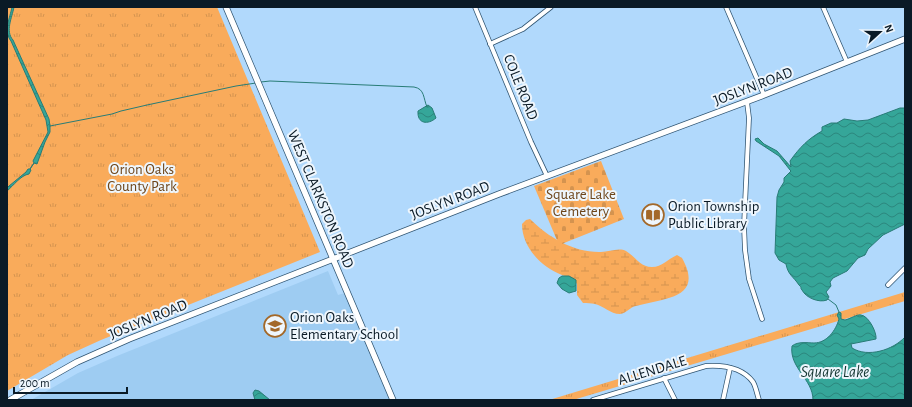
<svg xmlns="http://www.w3.org/2000/svg" width="912" height="407" font-family="'Alegreya Sans',sans-serif">
<style>
.built{fill:#9eccf2}
.wetland{fill:url(#wetland-marsh)}
.cemetery{fill:url(#cemetery-stones)}
.park{fill:url(#park-tufts)}
.water{fill:url(#water-waves);stroke:#287c76}
.lines{fill:none;stroke-linecap:round;stroke-linejoin:round}
.stream{stroke:#287c76;stroke-width:1}
.street-casing{stroke:#305572;stroke-width:5.5}
.secondary-casing{stroke:#305572;stroke-width:7}
.street{stroke:#fff;stroke-width:4}
.secondary{stroke:#fff;stroke-width:5.5}
.labels{text-anchor:middle;stroke-width:4;stroke-linejoin:round;paint-order:stroke}
.street-label{font-size:15px;fill:#0a1a26;stroke:#eef6fd}
.park-label{font-size:15px;fill:#6e461b;stroke:#eef6fd}
.poi-label{font-size:15px;fill:#0a1a26;stroke:#eef6fd;text-anchor:start}
.water-label{font-size:16px;font-style:italic;fill:#163833;stroke:#eef6fd}
</style>
<defs>
<pattern id="wetland-marsh" width="20" height="14" patternUnits="userSpaceOnUse"><rect width="20" height="14" fill="#f9ab5b"/><path d="M1 5h8M5 5V1M11 12h8M15 12V8" fill="none" stroke="#d4934f"/></pattern>
<pattern id="cemetery-stones" width="16" height="16" patternUnits="userSpaceOnUse"><rect width="16" height="16" fill="#f9ab5b"/><path d="M2 7V4a2 2 0 0 1 4 0v3zM10 15v-3a2 2 0 0 1 4 0v3z" fill="#d4934f"/></pattern>
<pattern id="park-tufts" width="24" height="20" patternUnits="userSpaceOnUse"><rect width="24" height="20" fill="#f9ab5b"/><path d="M3 7l-1-3M5 7V3M7 7l1-3M15 17l-1-3M17 17v-4M19 17l1-3" fill="none" stroke="#d4934f"/></pattern>
<pattern id="water-waves" width="16" height="10" patternUnits="userSpaceOnUse"><rect width="16" height="10" fill="#35a699"/><path d="M0 5q4-4 8 0t8 0" fill="none" stroke="#2b867d"/></pattern>
</defs>
<rect width="100%" height="100%" fill="#b1d9fc"/>
<!-- built -->
<polygon class="built" points="328,271 338,295 345,293 390,400 31,400 78,373 117,356"/>
<!-- wetland -->
<path class="wetland" d="M530,219C548,237 573,252 599,252C607,253 618,247 626,251C636,257 640,267 652,267C662,267 668,259 677,255L682,258C705,299 663,298 636,306C630,307 627,313 620,314C610,314 604,306 595,304C591,303 587,303 583,303L577,295V284C575,282 571,277 568,276C566,276 564,276 562,275C541,267 522,247 522,224L526,220Z"/>
<!-- cemetery -->
<polygon class="cemetery" points="601,161 624,219 559,245 534,186"/>
<!-- park -->
<g class="park">
<polygon points="7,7 217,7 320,252 101,340 68,355 7,391"/>
<polygon points="905,292 905,301 573,400 549,400"/>
</g>
<!-- water -->
<g class="water">
<path d="M12,7H14C12,18 5,31 13,40L49,119L50,126V132L45,142L37,164L34,163L30,169L31,170L29,174C21,175 13,186 7,191V188L9,186L26,172L28,169H30L34,163L33,161L48,132L46,120L11,41C3,31 10,18 12,7Z"/>
<path d="M428,105L432,108L436,118C428,125 417,124 418,111Z"/>
<path d="M900,108H905V224L883,235L868,249L865,255L858,258L847,271L833,278L830,282L831,286L826,292L829,297L827,300C819,303 806,298 802,290C799,286 803,289 799,285C793,276 788,275 786,264L779,260L775,253L777,197L779,190L784,182V178L791,171L790,170L779,156L756,141L755,139L758,138L764,144L777,151L791,167L790,161C800,147 808,139 822,131V127L831,123H837L844,119L857,121L868,120Z"/>
<polygon points="562,276 569,276 576,280 576,291 569,293 562,289 557,283 559,278"/>
<path d="M839,312L841,313V319L845,320C850,319 857,314 861,315C869,316 877,333 876,339L851,344L852,348C868,358 893,350 905,337V400H813C813,379 789,368 792,346C798,341 808,343 814,343C827,343 836,330 839,319L837,315Z"/>
<polygon points="255,390 259,391 270,400 255,400 253,393"/>
</g>
<g class="lines">
<!-- stream -->
<g class="stream">
<path d="M261,82L270,81L414,87C425,89 423,98 427,107"/>
<polyline points="50,126 112,114 121,111 147,105 236,86 256,83"/>
<polyline points="828,299 836,305 839,312"/>
</g>
<!-- street casing -->
<g class="street-casing">
<g id="street">
<polyline points="475,7 531,142 547,176"/>
<polyline points="726,7 764,95"/>
<polyline points="823,7 847,62"/>
<polyline points="490,44 523,29 551,7"/>
<polyline points="747,102 749,118 744,226 745,250 749,279 762,319"/>
<polyline points="888,285 905,268"/>
<polyline points="664,378 675,400"/>
<path d="M593,400L706,366C722,365 742,367 753,382C756,387 757,394 759,400"/>
<polyline points="723,400 730,368"/>
</g>
</g>
<!-- secondary casing -->
<g class="secondary-casing">
<g id="secondary">
<polyline points="226,7 393,400"/>
<polyline points="10,400 77,362 129,339 499,194 764,95 905,39"/>
</g>
</g>
<!-- street -->
<use href="#street" class="street"/>
<!-- secondary -->
<use href="#secondary" class="secondary"/>
</g>
<!-- icons -->
<defs>
<g id="library-ring" transform="scale(1.15)"><circle r="9.5" fill="#eef6fd" stroke="#a36829" stroke-width="1.5"/><path d="M-6-4Q-3-5.5-.7-3.5V5Q-3 3-6 4ZM6-4Q3-5.5 .7-3.5V5Q3 3 6 4Z" fill="#a36829"/></g>
<g id="school-ring" transform="scale(1.15)"><circle r="9.5" fill="#eef6fd" stroke="#a36829" stroke-width="1.5"/><path d="M0-5L7-2L0 1L-7-2ZM-4 1L0 2.5L4 1V4Q0 6-4 4Z" fill="#a36829"/></g>
</defs>
<g fill-rule="evenodd">
<use href="#library-ring" x="653" y="215"/>
<use href="#school-ring" x="275" y="326"/>
</g>
<g class="labels">
<!-- street labels -->
<g class="street-label">
<text transform="translate(753 86) rotate(-21)" y="5">JOSLYN ROAD</text>
<text transform="translate(521 87) rotate(68)" y="5">COLE ROAD</text>
<text transform="translate(321 199) rotate(67)" y="5">WEST CLARKSTON ROAD</text>
<text transform="translate(450 200) rotate(-21)" y="5">JOSLYN ROAD</text>
<text transform="translate(148 319) rotate(-22)" y="5">JOSLYN ROAD</text>
<text transform="translate(652 370) rotate(-17)" y="5">ALLENDALE</text>
</g>
<!-- park labels -->
<g class="park-label">
<text x="142" y="174">Orion Oaks<tspan x="142" dy="17">County Park</tspan></text>
<text x="581" y="199">Square Lake<tspan x="581" dy="17">Cemetery</tspan></text>
</g>
<!-- poi labels -->
<g class="poi-label">
<text x="668" y="211">Orion Township<tspan x="668" dy="17">Public Library</tspan></text>
<text x="290" y="322">Orion Oaks<tspan x="290" dy="17">Elementary School</tspan></text>
</g>
<!-- water labels -->
<g class="water-label">
<text x="835" y="377">Square Lake</text>
</g>
</g>
<!-- border -->
<rect width="912" height="407" fill="none" stroke="#0a1a26" stroke-width="16"/>
<!-- north arrow -->
<g transform="translate(880 32) rotate(69)" stroke="#eef6fd" stroke-width="3" paint-order="stroke">
<path d="M0-3L7 15L0 10L-7 15Z" fill="#0a1a26"/>
<text y="-6" font-size="11" font-weight="bold" text-anchor="middle" fill="#0a1a26">N</text>
</g>
<!-- scale -->
<path d="M14 387v6h113v-6" fill="none" stroke="#0a1a26" stroke-width="2"/>
<text x="20" y="387" font-size="12" fill="#0a1a26" stroke="#eef6fd" stroke-width="3" paint-order="stroke">200 m</text>
</svg>
